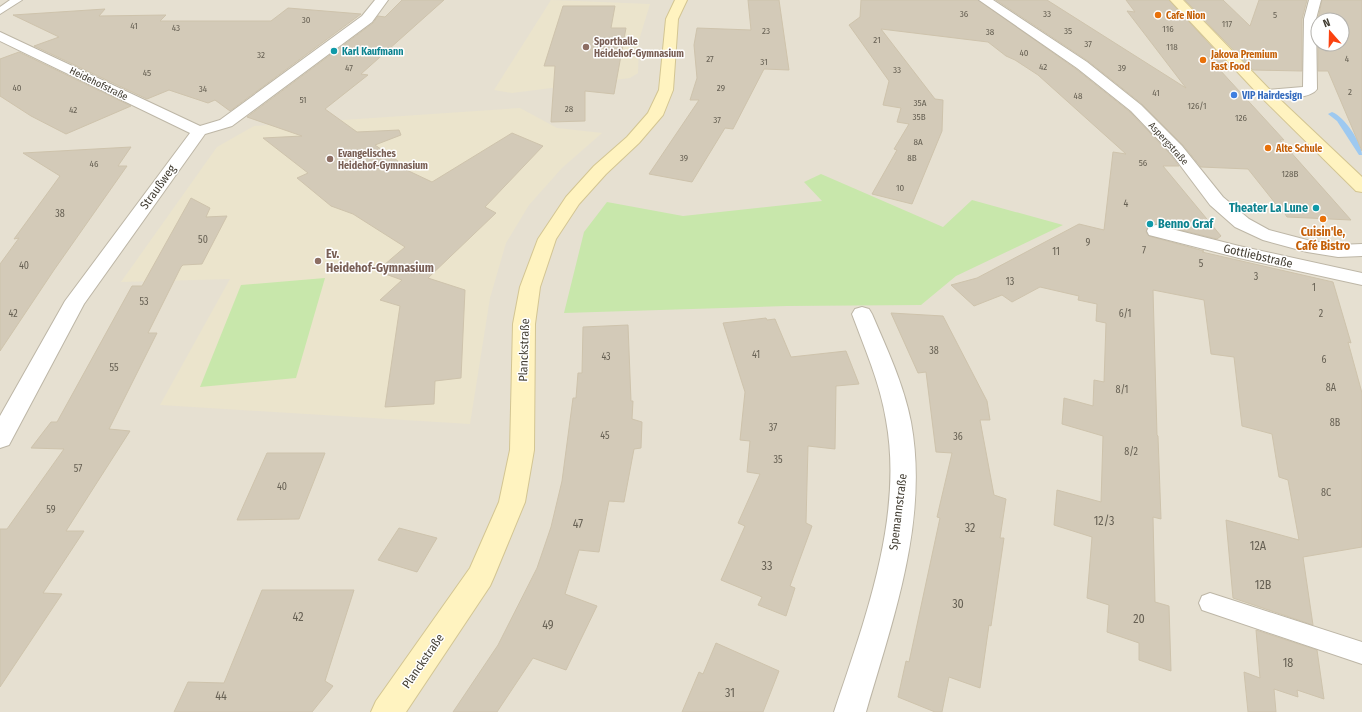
<svg xmlns="http://www.w3.org/2000/svg" width="1362" height="712" font-family="'Fira Sans Condensed',sans-serif">
<style>
.residential{fill:#e6e0d1;fill-rule:evenodd}
.education{fill:#ebe4cc}
.green{fill:#c8e7ab}
.lines{fill:none;stroke-linecap:round;stroke-linejoin:round}
.stream{fill:#9ec9f0;fill-rule:evenodd}
.building{fill:#d3cab8;stroke:#cec3ac;fill-rule:evenodd}
.lane-casing{stroke:#bdb6a6;stroke-width:2}
.street-casing{stroke:#bdb6a6;stroke-width:2}
.secondary-casing{stroke:#d3c592;stroke-width:2}
.lane{fill:#fff;fill-rule:evenodd}
.street{fill:#fff;fill-rule:evenodd}
.secondary{fill:#fff3c0;fill-rule:evenodd}
.food-dot{fill:#e8710a;stroke:#fff;stroke-width:1.5}
.education-dot{fill:#8d6e63;stroke:#fff;stroke-width:1.5}
.culture-dot{fill:#0f9aa8;stroke:#fff;stroke-width:1.5}
.shop-dot{fill:#3f7fe0;stroke:#fff;stroke-width:1.5}
.labels{text-anchor:middle;stroke-width:3;stroke-linejoin:round;paint-order:stroke}
.far-number-label{font-size:9px;fill:#676154}
.far-food-label{font-size:10px;font-weight:bold;fill:#c56008;stroke:#fff;text-anchor:start}
.far-education-label{font-size:10px;font-weight:bold;fill:#785e54;stroke:#fff;text-anchor:start}
.far-culture-label{font-size:10px;font-weight:bold;fill:#0d838f;stroke:#fff;text-anchor:start}
.far-street-label{font-size:10px;fill:#433e33;stroke:#fff}
.far-shop-label{font-size:10px;font-weight:bold;fill:#366cbe;stroke:#fff;text-anchor:start}
.number-label{font-size:10px;fill:#676154}
.street-label{font-size:12px;fill:#433e33;stroke:#fff}
.culture-label{font-size:12px;font-weight:bold;fill:#0d838f;stroke:#fff;text-anchor:end}
.food-label{font-size:12px;font-weight:bold;fill:#c56008;stroke:#fff}
.education-label{font-size:12px;font-weight:bold;fill:#785e54;stroke:#fff;text-anchor:start}
.near-number-label{font-size:12px;fill:#676154}
</style>
<rect width="100%" height="100%" fill="#f2eee3"/>
<!-- residential -->
<path class="residential" d="M0,0H1362V712H0ZM1318,20H1342V44H1318Z"/>
<!-- education -->
<g class="education">
<polygon points="551,0 650,4 639,40 638,73 630,78 512,93 494,90"/>
<polygon points="520,108 557,128 602,133 562,168 529,205 506,243 490,298 470,424 160,405 230,279 121,282 217,147 254,126"/>
</g>
<!-- green -->
<g class="green">
<polygon points="821,174 943,227 972,200 1063,225 956,276 921,305 787,306 564,313 584,232 607,202 683,216 822,201 804,182"/>
<polygon points="325,278 296,378 200,387 241,285"/>
</g>
<g class="lines">
<!-- stream -->
<path class="stream" d="M1332,112C1344,116 1362,143 1362,155H1359L1337,121L1328,114Z"/>
</g>
<!-- building -->
<g class="building">
<polygon points="402,0 444,0 361,74 368,75 325,109 357,132 399,130 401,135 375,145 398,161 396,165 432,182 512,133 543,146 485,207 496,213 428,278 465,290 461,378 435,381 434,404 385,407 400,306 380,300 402,280 377,271 405,247 353,214 331,206 297,178 308,173 263,138 302,136 247,117 373,23 378,16 385,17"/>
<polygon points="748,0 779,0 789,70 764,69 733,129 725,128 692,182 649,174 699,100 690,100 697,78 694,45 697,28 751,30"/>
<polygon points="861,0 978,0 1076,69 1130,112 1170,154 1179,166 1163,166 1221,236 1217,239 1156,224 1148,226 1146,232 1149,236 1204,251 1202,252 1333,282 1351,343 1348,342 1362,393 1362,547 1303,557 1313,625 1233,598 1226,520 1299,540 1288,480 1279,477 1272,434 1242,426 1234,357 1211,354 1204,300 1153,290 1157,435 1158,436 1161,519 1153,517 1155,602 1169,606 1171,671 1139,660 1139,643 1107,632 1109,605 1087,598 1092,537 1054,525 1057,490 1101,502 1103,436 1062,424 1064,398 1093,406 1094,380 1104,382 1106,323 1096,321 1097,304 1078,300 1079,296 1040,287 1012,302 1002,295 974,306 951,285 977,278 1079,224 1104,230 1113,152 1126,154 1038,75 1015,60 1006,56 988,42 881,29 935,99 943,100 942,131 912,204 872,194 897,150 894,149 909,124 897,122 901,108 883,105 889,81 849,25 860,17"/>
<polygon points="996,0 1047,0 1186,88 1127,11 1135,12 1126,0 1169,0 1233,70 1219,69 1284,140 1280,140 1351,220 1287,217 1281,208 1279,208 1248,169 1201,167 1183,145 1142,104 1088,61"/>
<polygon points="1185,0 1223,0 1250,26 1259,0 1307,0 1302,19 1302,71 1253,70"/>
<path d="M1322,0H1362V151L1328,71H1318V19ZM1318,20H1342V44H1318Z"/>
<polygon points="563,6 615,6 611,28 626,28 614,94 585,91 585,121 551,122 555,66 544,66"/>
<polygon points="288,8 361,14 230,111 215,100 208,103 169,90 147,99 34,46 59,37 13,15 105,9 99,16 166,15 160,21 271,21"/>
<polygon points="19,52 131,106 66,134 31,116 0,96 0,59"/>
<polygon points="131,147 118,166 127,166 54,270 0,351 0,264 19,238 14,239 60,176 23,153"/>
<polygon points="191,198 210,208 206,217 227,216 202,264 183,265 181,267 148,333 157,333 109,429 130,431 66,531 84,531 43,593 62,594 0,687 0,529 7,529 64,449 31,448 51,422 57,422 132,286 142,286"/>
<polygon points="891,313 943,316 987,401 990,420 980,420 994,495 1006,499 1000,538 1004,538 991,626 989,625 980,688 949,677 942,712 935,712 898,697 906,661 909,662 940,518 937,517 952,453 936,452 926,372 918,373"/>
<polygon points="766,318 767,320 775,319 791,357 846,351 859,384 836,386 835,449 808,446 806,523 812,526 790,586 795,588 786,616 758,605 762,597 721,580 745,526 738,523 760,474 747,472 750,441 740,440 745,392 723,323"/>
<polygon points="628,325 631,401 633,401 632,419 642,422 641,448 634,449 624,502 609,501 599,552 579,550 565,594 597,606 566,670 533,658 497,712 453,712 498,645 537,568 551,527 562,481 573,398 576,398 578,373 582,373 583,327"/>
<polygon points="267,453 325,453 299,519 237,520"/>
<polygon points="399,528 437,538 417,572 378,560"/>
<polygon points="262,590 354,590 325,681 333,686 312,712 174,712 188,682 224,683"/>
<polygon points="1256,630 1317,650 1324,699 1297,690 1298,697 1274,689 1276,712 1248,712 1244,672 1260,678"/>
<polygon points="716,643 779,671 763,712 682,712 699,672 703,674"/>
</g>
<g class="lines">
<!-- lane casing -->
<g class="lane-casing">
<g id="lane">
<polygon points="10,0 22,0 0,14 0,7"/>
<polygon points="1210,593 1362,642 1362,664 1202,610 1199,603 1202,596"/>
</g>
</g>
<!-- street casing -->
<g class="street-casing">
<g id="street">
<polygon points="375,0 388,0 372,22 232,126 205,134 84,304 9,445 0,448 0,416 65,301 190,133 0,41 0,32 200,126 220,120 362,16"/>
<polygon points="979,0 993,0 1087,62 1141,105 1182,146 1223,197 1249,219 1269,230 1307,240 1338,245 1362,244 1362,256 1338,257 1307,252 1263,240 1235,227 1210,205 1171,153 1131,111 1077,68"/>
<path d="M1309,0H1321L1316,19L1317,89C1310,100 1279,98 1266,98L1261,97L1259,94L1261,91L1266,90L1303,87L1304,19Z"/>
<polygon points="1156,225 1239,246 1362,273 1362,285 1239,258 1149,235 1147,231 1149,227"/>
<path d="M862,307L869,309L872,314C887,349 904,385 911,422C929,520 893,619 866,712H834C864,622 904,517 886,420C880,383 865,349 852,314L855,309Z"/>
</g>
</g>
<!-- secondary casing -->
<g class="secondary-casing">
<g id="secondary">
<polygon points="675,0 687,0 678,19 673,90 663,115 639,143 606,174 579,204 556,239 540,287 535,324 534,450 525,502 494,577 490,586 406,712 371,712 376,701 470,568 499,502 510,450 513,324 520,287 538,239 566,197 594,166 627,137 648,113 659,90 666,19"/>
<polygon points="1170,0 1183,0 1271,91 1362,177 1362,192 1356,191 1261,97"/>
</g>
</g>
<!-- lane -->
<use href="#lane" class="lane"/>
<!-- street -->
<use href="#street" class="street"/>
<!-- secondary -->
<use href="#secondary" class="secondary"/>
</g>
<!-- markers -->
<g class="food-dot">
<circle cx="1158" cy="15" r="4"/>
<circle cx="1203" cy="60" r="4"/>
<circle cx="1268" cy="148" r="4"/>
<circle cx="1323" cy="219" r="4"/>
</g>
<g class="education-dot">
<circle cx="586" cy="47" r="4"/>
<circle cx="330" cy="159" r="4"/>
<circle cx="318" cy="261" r="4"/>
</g>
<g class="culture-dot">
<circle cx="334" cy="51" r="4"/>
<circle cx="1316" cy="208" r="4"/>
<circle cx="1150" cy="224" r="4"/>
</g>
<circle class="shop-dot" cx="1234" cy="95" r="4"/>
<g class="labels">
<!-- far-number labels -->
<g class="far-number-label">
<text x="964" y="17">36</text>
<text x="1047" y="17">33</text>
<text x="1275" y="18">5</text>
<text x="306" y="23">30</text>
<text x="1227" y="27">117</text>
<text x="134" y="29">41</text>
<text x="176" y="31">43</text>
<text x="1168" y="32">116</text>
<text x="766" y="34">23</text>
<text x="1068" y="34">35</text>
<text x="990" y="35">38</text>
<text x="877" y="43">21</text>
<text x="1088" y="47">37</text>
<text x="1172" y="50">118</text>
<text x="1024" y="56">40</text>
<text x="261" y="58">32</text>
<text x="710" y="62">27</text>
<text x="1347" y="62">4</text>
<text x="764" y="65">31</text>
<text x="1043" y="70">42</text>
<text x="349" y="71">47</text>
<text x="1122" y="71">39</text>
<text x="897" y="73">33</text>
<text x="147" y="76">45</text>
<text x="17" y="91">40</text>
<text x="721" y="91">29</text>
<text x="203" y="92">34</text>
<text x="1350" y="95">2</text>
<text x="1156" y="96">41</text>
<text x="1078" y="99">48</text>
<text x="303" y="103">51</text>
<text x="920" y="106">35A</text>
<text x="1197" y="109">126/1</text>
<text x="569" y="112">28</text>
<text x="73" y="113">42</text>
<text x="919" y="120">35B</text>
<text x="1241" y="121">126</text>
<text x="717" y="123">37</text>
<text x="918" y="145">8A</text>
<text x="684" y="161">39</text>
<text x="912" y="161">8B</text>
<text x="1143" y="166">56</text>
<text x="94" y="167">46</text>
<text x="1290" y="177">128B</text>
<text x="900" y="191">10</text>
</g>
<!-- far-food labels -->
<g class="far-food-label">
<text x="1166" y="19">Cafe Nion</text>
<text x="1211" y="58">Jakova Premium<tspan x="1211" dy="12">Fast Food</tspan></text>
<text x="1276" y="152">Alte Schule</text>
</g>
<!-- far-education labels -->
<g class="far-education-label">
<text x="594" y="45">Sporthalle<tspan x="594" dy="12">Heidehof-Gymnasium</tspan></text>
<text x="338" y="157">Evangelisches<tspan x="338" dy="12">Heidehof-Gymnasium</tspan></text>
</g>
<!-- far-culture labels -->
<g class="far-culture-label">
<text x="342" y="55">Karl Kaufmann</text>
</g>
<!-- far-street labels -->
<g class="far-street-label">
<text transform="translate(99 83) rotate(26)" y="4">Heidehofstraße</text>
<text transform="translate(1169 143) rotate(48)" y="4">Aspergstraße</text>
</g>
<!-- far-shop labels -->
<g class="far-shop-label">
<text x="1242" y="99">VIP Hairdesign</text>
</g>
<!-- number labels -->
<g class="number-label">
<text x="1126" y="207">4</text>
<text x="60" y="217">38</text>
<text x="203" y="243">50</text>
<text x="1088" y="246">9</text>
<text x="1144" y="254">7</text>
<text x="1056" y="255">11</text>
<text x="1201" y="267">5</text>
<text x="24" y="269">40</text>
<text x="1256" y="280">3</text>
<text x="1010" y="285">13</text>
<text x="1314" y="291">1</text>
<text x="144" y="305">53</text>
<text x="13" y="317">42</text>
<text x="1125" y="317">6/1</text>
<text x="1321" y="317">2</text>
<text x="934" y="354">38</text>
<text x="756" y="358">41</text>
<text x="606" y="360">43</text>
<text x="1324" y="363">6</text>
<text x="114" y="371">55</text>
<text x="1331" y="391">8A</text>
<text x="1122" y="393">8/1</text>
<text x="1335" y="426">8B</text>
<text x="773" y="431">37</text>
<text x="605" y="439">45</text>
<text x="958" y="440">36</text>
<text x="1131" y="455">8/2</text>
<text x="778" y="463">35</text>
<text x="78" y="472">57</text>
<text x="282" y="490">40</text>
<text x="1326" y="496">8C</text>
<text x="51" y="513">59</text>
</g>
<!-- street labels -->
<g class="street-label">
<text transform="translate(158 187) rotate(-54)" y="4">Straußweg</text>
<text transform="translate(1258 256) rotate(13)" y="4">Gottliebstraße</text>
<text transform="translate(524 350) rotate(-88)" y="4">Planckstraße</text>
<text transform="translate(898 512) rotate(-83)" y="4">Spemannstraße</text>
<text transform="translate(423 661) rotate(-55)" y="4">Planckstraße</text>
</g>
<!-- culture labels -->
<g class="culture-label">
<text x="1308" y="212">Theater La Lune</text>
<text x="1158" y="228" text-anchor="start">Benno Graf</text>
</g>
<!-- food labels -->
<g class="food-label">
<text x="1323" y="236">Cuisin'le,<tspan x="1323" dy="14">Café Bistro</tspan></text>
</g>
<!-- education labels -->
<g class="education-label">
<text x="326" y="258">Ev.<tspan x="326" dy="14">Heidehof-Gymnasium</tspan></text>
</g>
<!-- near-number labels -->
<g class="near-number-label">
<text x="1104" y="525">12/3</text>
<text x="578" y="528">47</text>
<text x="970" y="532">32</text>
<text x="1258" y="550">12A</text>
<text x="767" y="570">33</text>
<text x="1263" y="589">12B</text>
<text x="958" y="608">30</text>
<text x="298" y="621">42</text>
<text x="1139" y="623">20</text>
<text x="548" y="629">49</text>
<text x="1288" y="667">18</text>
<text x="730" y="697">31</text>
<text x="221" y="700">44</text>
</g>
</g>
<!-- north arrow -->
<g transform="translate(1330 32) rotate(340)"><circle r="19" fill="#ffffff" stroke="#b4b2ad"/>
<path d="M0-3L7 15L0 10L-7 15Z" fill="#fb4210"/>
<text y="-6" font-size="11" font-weight="bold" text-anchor="middle" fill="#433e33">N</text>
</g>
</svg>
